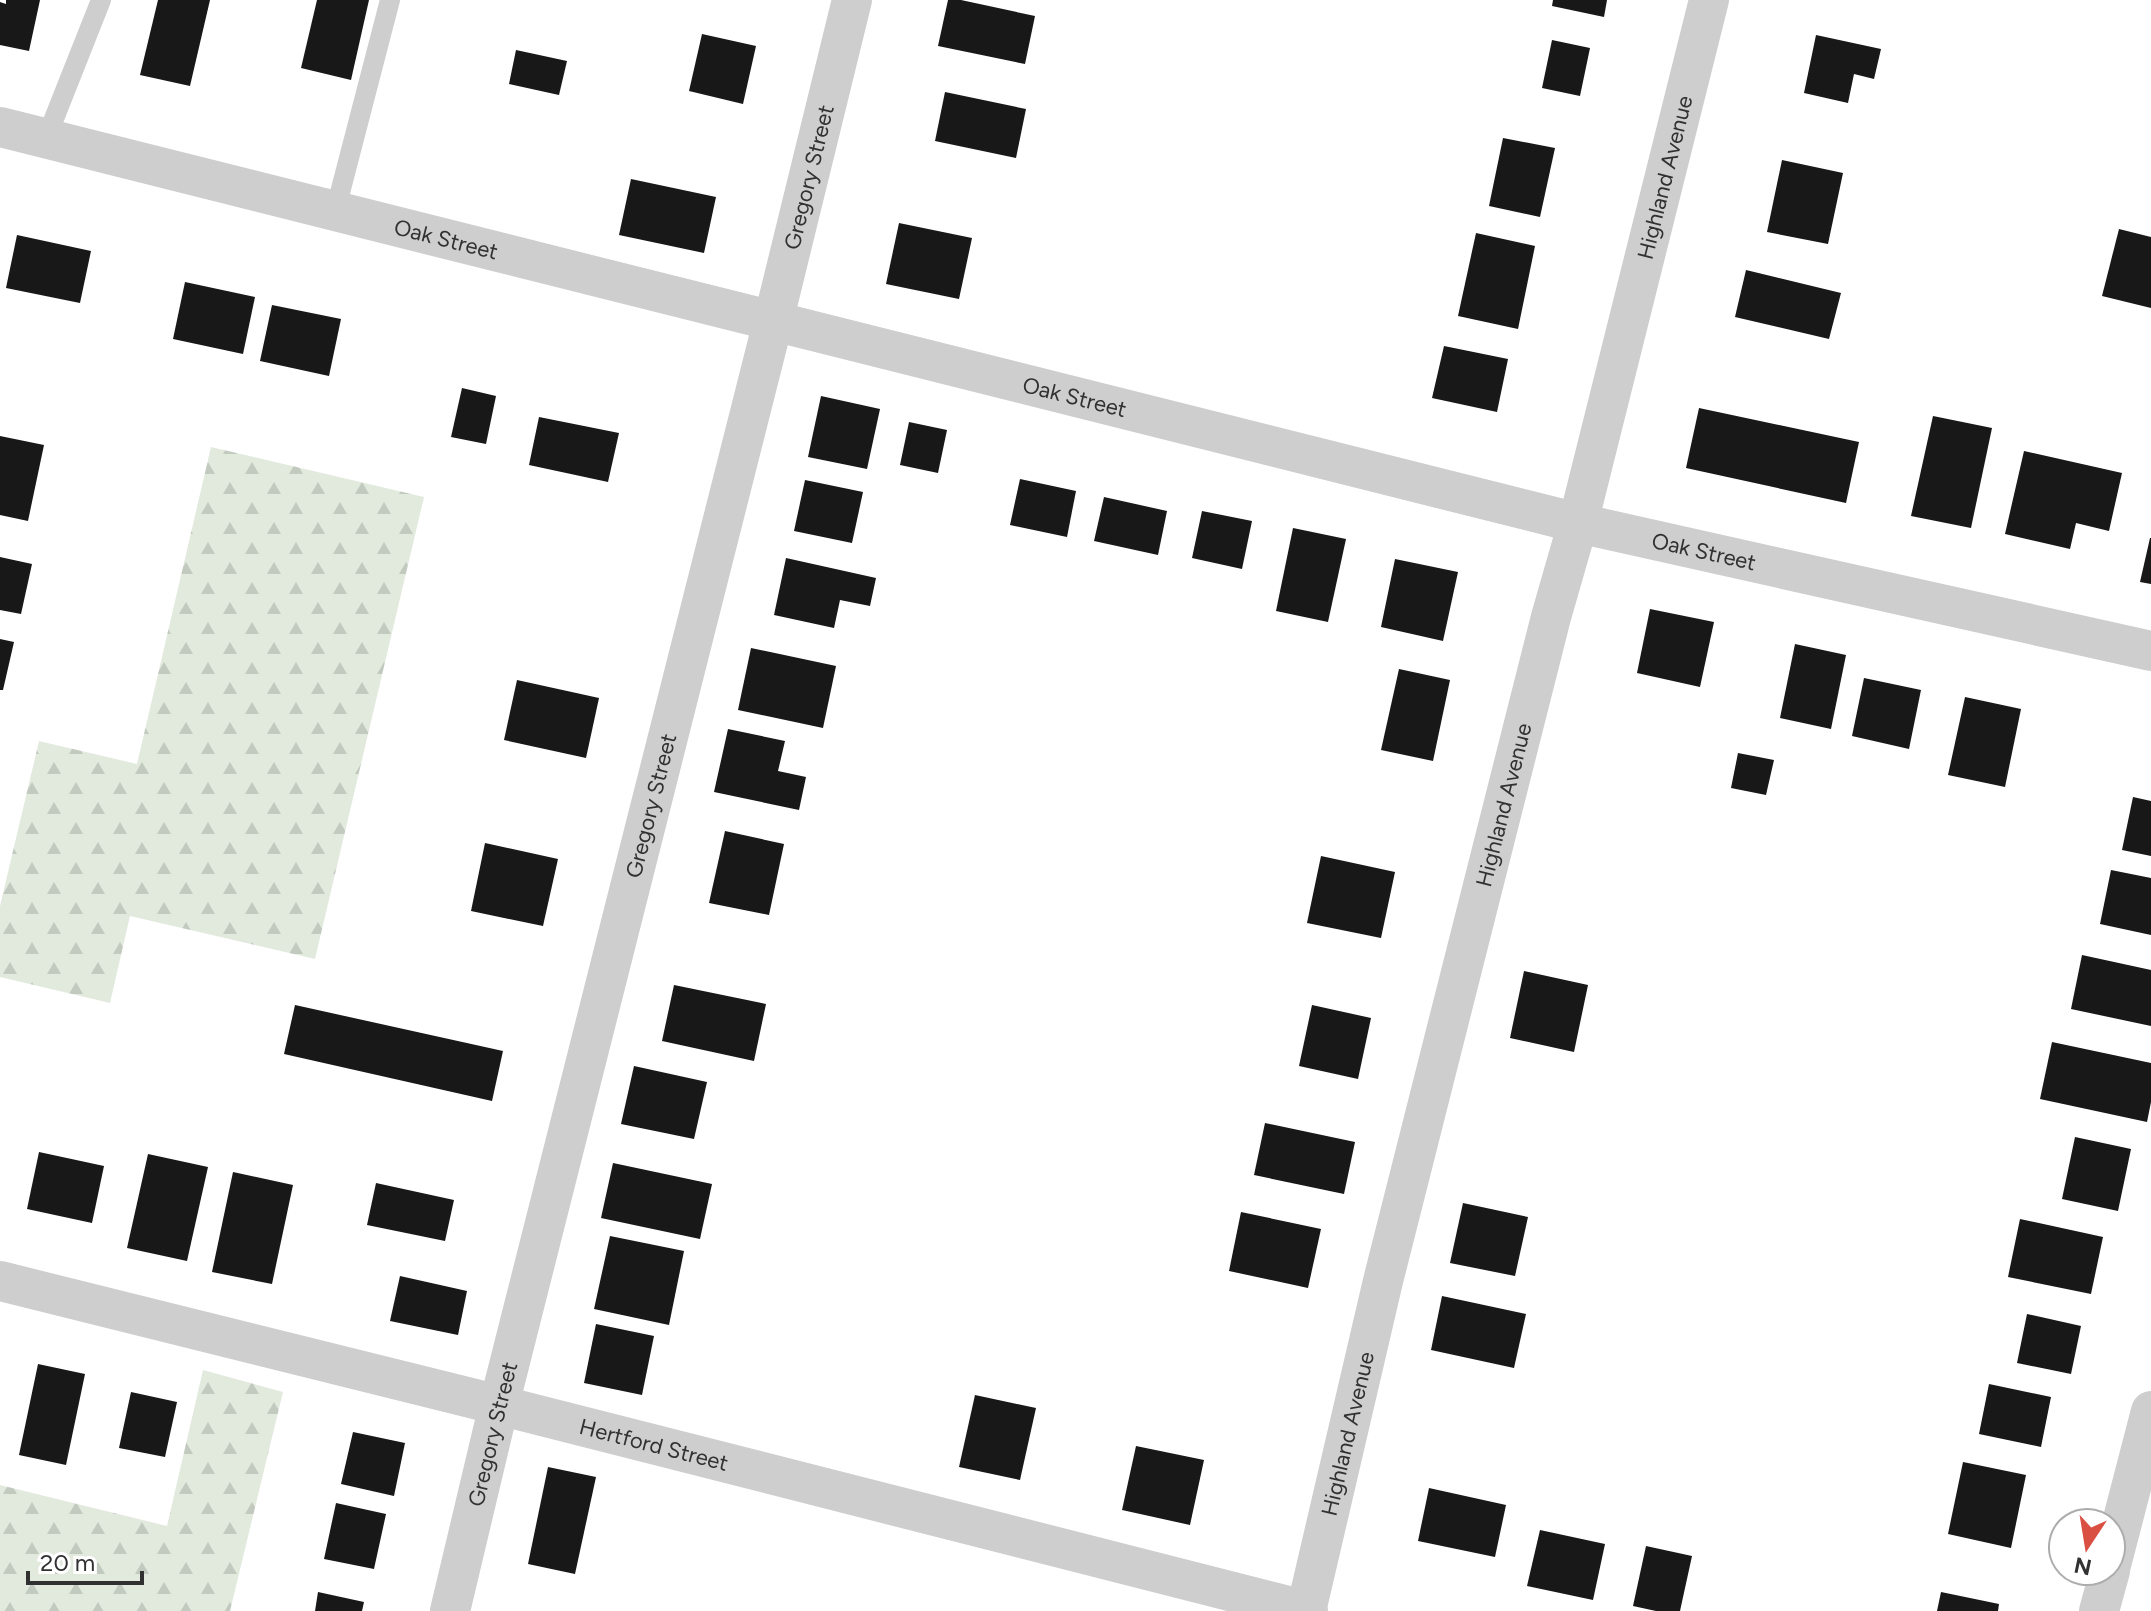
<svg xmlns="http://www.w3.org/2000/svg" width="2151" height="1611" font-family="Figtree,sans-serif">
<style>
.forest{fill:url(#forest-firs)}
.building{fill:#181818}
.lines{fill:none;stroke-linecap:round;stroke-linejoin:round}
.service{stroke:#cecece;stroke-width:20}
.minor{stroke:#cecece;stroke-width:40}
.labels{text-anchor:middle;stroke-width:8;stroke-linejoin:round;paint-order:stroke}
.street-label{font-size:22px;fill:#313131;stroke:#fff}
</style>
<defs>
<pattern id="forest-firs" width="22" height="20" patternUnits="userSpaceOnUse" patternTransform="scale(2)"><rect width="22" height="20" fill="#e2eade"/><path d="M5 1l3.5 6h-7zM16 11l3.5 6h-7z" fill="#c2c9bf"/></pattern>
</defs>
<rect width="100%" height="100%" fill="#fff"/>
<!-- forest -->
<g class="forest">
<polygon points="211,447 424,497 315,959 130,916 110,1003 0,977 0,906 39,741 137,764"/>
<polygon points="203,1370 283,1392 230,1611 0,1611 0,1485 167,1526"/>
</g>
<!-- building -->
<g class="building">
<polygon points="6,0 40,0 29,51 0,45 0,2 6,4"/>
<polygon points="158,0 210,0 190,86 140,75"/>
<polygon points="317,0 369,0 351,80 301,68"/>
<polygon points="948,0 961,0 1035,16 1025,64 938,46"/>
<polygon points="1553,0 1607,0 1604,17 1552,6"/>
<polygon points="702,34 756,46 743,104 689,91"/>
<polygon points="1816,35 1881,49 1874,79 1854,74 1848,103 1804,93"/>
<polygon points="1552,40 1590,48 1580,96 1542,88"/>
<polygon points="516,50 567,61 559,95 509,84"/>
<polygon points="945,92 1026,109 1016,158 935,141"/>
<polygon points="1503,138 1555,148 1540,217 1489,206"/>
<polygon points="1782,160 1843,173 1828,244 1767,232"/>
<polygon points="631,179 716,197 704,253 619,235"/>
<polygon points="899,223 972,238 959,299 886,284"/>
<polygon points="2119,229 2151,237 2151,308 2102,296"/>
<polygon points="1476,233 1535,246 1518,329 1458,316"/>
<polygon points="17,235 91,251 80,303 6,288"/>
<polygon points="1746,270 1841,293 1829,339 1735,317"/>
<polygon points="185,282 255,297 243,354 173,339"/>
<polygon points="272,305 341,319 329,376 260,361"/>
<polygon points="1444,346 1508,359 1497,412 1432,398"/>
<polygon points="462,388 496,396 486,444 451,437"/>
<polygon points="821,396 880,409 867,469 808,457"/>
<polygon points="1699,408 1859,442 1846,503 1686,468"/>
<polygon points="1933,416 1992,428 1971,528 1911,516"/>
<polygon points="539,417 619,433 608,482 529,465"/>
<polygon points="909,422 947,430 938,473 900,465"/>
<polygon points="0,436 44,445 28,521 0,515"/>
<polygon points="2024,451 2122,473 2109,531 2076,523 2070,549 2005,534"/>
<polygon points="1020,479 1076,491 1067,537 1010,525"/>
<polygon points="805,480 863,492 852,543 794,531"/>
<polygon points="1104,497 1167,511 1158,555 1094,541"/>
<polygon points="1202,511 1252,521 1242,569 1192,558"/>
<polygon points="1293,528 1346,539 1328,622 1276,611"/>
<polygon points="2150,538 2151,538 2151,584 2140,582"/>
<polygon points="0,557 32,564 21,614 0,610"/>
<polygon points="786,558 876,578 870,606 840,600 834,628 774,615"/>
<polygon points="1395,559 1458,572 1443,641 1381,627"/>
<polygon points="1650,609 1714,622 1700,687 1637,673"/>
<polygon points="0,639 14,642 3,690 0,690"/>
<polygon points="1795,644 1846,655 1831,729 1780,718"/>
<polygon points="751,648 836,666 823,728 738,710"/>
<polygon points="1399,669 1450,680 1433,761 1381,750"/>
<polygon points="1864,678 1921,690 1909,749 1852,736"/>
<polygon points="517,680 599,698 586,758 504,740"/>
<polygon points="1965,697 2021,709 2005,787 1948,775"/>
<polygon points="728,729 785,741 778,771 806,777 799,810 714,792"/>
<polygon points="1738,753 1774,760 1766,795 1731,788"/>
<polygon points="2133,797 2151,801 2151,856 2122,850"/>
<polygon points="725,831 784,844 769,915 709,903"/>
<polygon points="485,843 558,859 543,926 471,911"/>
<polygon points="1321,856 1395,872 1381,938 1307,923"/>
<polygon points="2111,870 2151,878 2151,935 2100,924"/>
<polygon points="2082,955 2151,970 2151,1026 2071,1009"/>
<polygon points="1524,971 1588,985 1574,1052 1510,1038"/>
<polygon points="674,985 766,1004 754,1061 662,1041"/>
<polygon points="295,1005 503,1051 492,1101 284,1054"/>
<polygon points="1312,1005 1371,1018 1358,1079 1299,1066"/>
<polygon points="2052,1042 2151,1063 2151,1102 2147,1122 2040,1099"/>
<polygon points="634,1066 707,1082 694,1139 621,1124"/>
<polygon points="1265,1123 1355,1142 1344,1194 1254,1175"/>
<polygon points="2075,1137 2131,1149 2118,1211 2062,1199"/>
<polygon points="39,1152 104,1166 92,1223 27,1209"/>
<polygon points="148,1154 208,1167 187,1261 127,1248"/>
<polygon points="613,1163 712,1184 700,1239 601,1218"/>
<polygon points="233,1172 293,1185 272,1284 212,1272"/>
<polygon points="376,1183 454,1200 445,1241 367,1225"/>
<polygon points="1463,1203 1528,1217 1515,1276 1450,1263"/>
<polygon points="1241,1212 1321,1229 1308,1288 1229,1271"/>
<polygon points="2020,1219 2103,1237 2091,1294 2008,1277"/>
<polygon points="610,1236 684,1251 669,1325 594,1309"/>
<polygon points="400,1276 467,1291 458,1335 390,1321"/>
<polygon points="1442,1296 1526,1314 1514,1368 1431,1350"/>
<polygon points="2027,1314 2081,1326 2071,1374 2017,1363"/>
<polygon points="596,1324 654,1336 642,1395 584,1383"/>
<polygon points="38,1364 85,1374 66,1465 19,1455"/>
<polygon points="1989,1384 2051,1397 2041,1447 1979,1434"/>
<polygon points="131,1392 177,1402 165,1457 119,1448"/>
<polygon points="975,1395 1036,1408 1020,1480 959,1467"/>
<polygon points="353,1432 405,1443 394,1496 341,1484"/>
<polygon points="1136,1446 1204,1460 1190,1525 1122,1510"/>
<polygon points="1963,1462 2026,1475 2011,1548 1948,1534"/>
<polygon points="548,1467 596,1477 575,1574 528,1564"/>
<polygon points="1429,1488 1506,1505 1495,1557 1418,1541"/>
<polygon points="336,1503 386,1514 374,1569 324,1559"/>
<polygon points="1540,1530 1605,1544 1593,1600 1527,1586"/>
<polygon points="1646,1546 1692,1556 1680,1611 1656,1611 1633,1606"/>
<polygon points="318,1592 364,1602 362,1611 315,1611"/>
<polygon points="1941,1592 1999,1604 1998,1611 1937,1611"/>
</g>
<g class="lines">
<!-- service -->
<g class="service">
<polyline points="46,139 101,0"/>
<polyline points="335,212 390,0"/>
</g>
<!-- minor -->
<g class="minor">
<path id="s1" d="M0,127L1578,523L2151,651"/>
<path id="s2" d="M0,1281L499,1405L1308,1611"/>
<polyline points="2111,1565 2151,1411"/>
<path id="s3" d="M450,1611L499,1405L773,322L852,0"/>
<path id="s4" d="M1306,1611L1383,1281L1551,617L1578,523L1709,0"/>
<polyline points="2099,1611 2110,1571"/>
</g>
</g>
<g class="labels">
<!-- street labels -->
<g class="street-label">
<text dy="8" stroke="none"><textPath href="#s3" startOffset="1478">Gregory Street</textPath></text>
<text dy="8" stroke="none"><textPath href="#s4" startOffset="1478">Highland Avenue</textPath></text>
<text dy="8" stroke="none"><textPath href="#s1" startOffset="460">Oak Street</textPath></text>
<text dy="8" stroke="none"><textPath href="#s1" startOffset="1108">Oak Street</textPath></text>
<text dy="8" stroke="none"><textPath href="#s1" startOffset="1756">Oak Street</textPath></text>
<text dy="8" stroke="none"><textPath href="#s4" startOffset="830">Highland Avenue</textPath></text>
<text dy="8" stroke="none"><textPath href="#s3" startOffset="830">Gregory Street</textPath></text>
<text dy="8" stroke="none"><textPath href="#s4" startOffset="182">Highland Avenue</textPath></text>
<text dy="8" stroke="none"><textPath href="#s3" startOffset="182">Gregory Street</textPath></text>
<text dy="8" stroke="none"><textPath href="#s2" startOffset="674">Hertford Street</textPath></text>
</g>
</g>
<!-- north arrow -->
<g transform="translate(2087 1547) rotate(192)"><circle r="38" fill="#ffffff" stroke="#adadad" stroke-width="2"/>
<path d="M0-6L14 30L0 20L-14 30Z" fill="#d94f42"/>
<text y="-12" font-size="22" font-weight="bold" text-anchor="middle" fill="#313131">N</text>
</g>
<!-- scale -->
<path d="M28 1571v12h114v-12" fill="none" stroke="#313131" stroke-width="4"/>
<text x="40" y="1571" font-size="24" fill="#313131" stroke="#ffffff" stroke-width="6" paint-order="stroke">20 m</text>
</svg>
